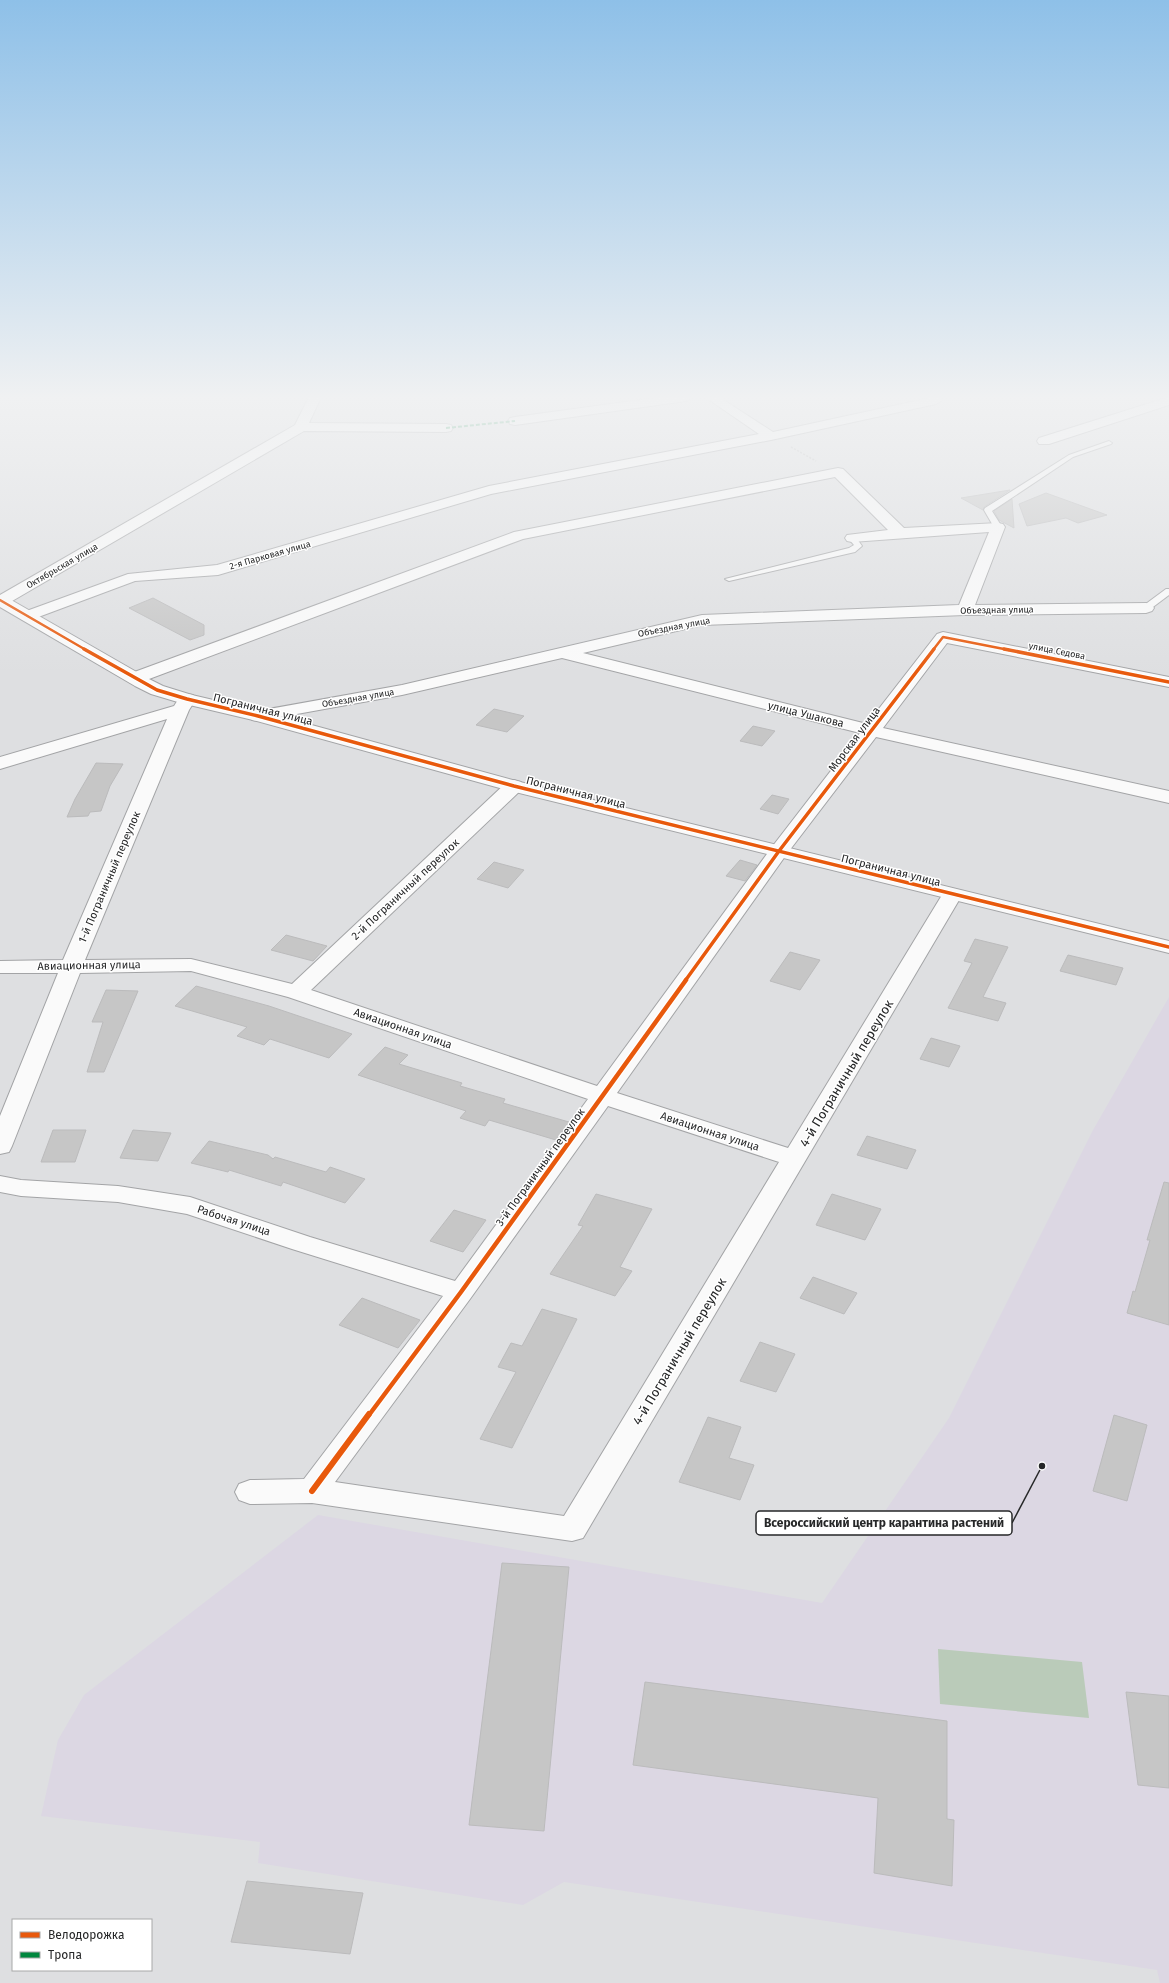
<svg xmlns="http://www.w3.org/2000/svg" width="1169" height="1983" font-family="'Fira Sans',sans-serif">
<style>
.industrial{fill:#dcd7e3}
.green{fill:#bacbb9}
.building{fill:#c6c6c6;stroke:#bbbbbc}
.lines{fill:none;stroke-linecap:round;stroke-linejoin:round}
.service-casing{stroke:#a3a4a6;stroke-width:2}
.minor-casing{stroke:#a3a4a6;stroke-width:2}
.tertiary-casing{stroke:#a3a4a6;stroke-width:2}
.path{stroke:#bfbfc0;stroke-width:1.5;stroke-dasharray:2 1.5;stroke-linecap:butt}
.service{fill:#fafafa;fill-rule:evenodd}
.minor{fill:#fafafa;fill-rule:evenodd}
.tertiary{fill:#fafafa;fill-rule:evenodd}
.quiet{stroke:#00873e;stroke-width:2;stroke-dasharray:4 2;stroke-linecap:butt}
.cycleway-far3-casing{stroke:#fff;stroke-width:4}
.cycleway-far2-casing{stroke:#fff;stroke-width:5.5}
.cycleway-far1-casing{stroke:#fff;stroke-width:7}
.cycleway-casing{stroke:#fff;stroke-width:8}
.cycleway-far3{stroke:#e8590c;stroke-width:2.5}
.cycleway-far2{stroke:#e8590c;stroke-width:3.5}
.cycleway-far1{stroke:#e8590c;stroke-width:4.5}
.cycleway{stroke:#e8590c;stroke-width:6}
.labels{text-anchor:middle;stroke-width:3;stroke-linejoin:round;paint-order:stroke}
.far-street-label{font-size:9px;fill:#262728;stroke:#fff}
.street-label{font-size:11px;fill:#262728;stroke:#fff}
.near-street-label{font-size:13px;fill:#262728;stroke:#fff}
.leader{fill:none;stroke:#262728;stroke-width:1.5}
.callout-dot{fill:#262728;stroke:#fff;stroke-width:1.5}
.callout{fill:#fff;stroke:#262728;stroke-width:1.5}
.callout-label{font-size:12px;text-anchor:middle;font-weight:bold;fill:#262728}
</style>
<rect width="100%" height="100%" fill="#dedfe1"/>
<!-- industrial -->
<polygon class="industrial" points="1169,997 1169,1983 1160,1983 1157,1970 564,1882 523,1905 258,1863 260,1842 41,1816 58,1740 84,1695 318,1515 822,1603 949,1418 1093,1130"/>
<!-- green -->
<polygon class="green" points="938,1649 1082,1662 1089,1718 940,1704"/>
<!-- building -->
<g class="building">
<polygon points="1010,490 984,507 983,510 961,498"/>
<polygon points="1046,493 1107,515 1078,523 1066,518 1027,526 1019,504"/>
<polygon points="1012,499 1014,528 999,520 994,511"/>
<polygon points="153,598 204,625 204,635 190,640 129,608"/>
<polygon points="494,709 524,716 507,732 476,725"/>
<polygon points="753,726 775,731 762,746 740,741"/>
<polygon points="96,763 123,764 110,786 101,811 90,812 88,816 67,817 75,799"/>
<polygon points="772,795 789,799 778,814 760,809"/>
<polygon points="740,860 757,865 745,881 726,876"/>
<polygon points="494,862 524,870 508,888 477,879"/>
<polygon points="286,935 327,946 313,961 271,950"/>
<polygon points="975,939 1008,947 983,997 1006,1003 998,1021 948,1008 972,963 964,961"/>
<polygon points="790,952 820,960 800,990 770,981"/>
<polygon points="1068,955 1123,968 1116,985 1060,971"/>
<polygon points="196,986 269,1006 352,1034 329,1058 270,1039 264,1045 237,1036 247,1027 175,1006"/>
<polygon points="106,990 138,991 104,1072 87,1072 103,1022 92,1022"/>
<polygon points="931,1038 960,1046 949,1067 920,1059"/>
<polygon points="385,1047 408,1055 399,1064 462,1083 460,1086 505,1099 503,1103 569,1122 556,1140 489,1120 485,1126 460,1118 466,1111 358,1075"/>
<polygon points="53,1130 86,1130 75,1162 41,1162"/>
<polygon points="133,1130 171,1133 158,1161 120,1158"/>
<polygon points="867,1136 916,1150 907,1169 857,1155"/>
<polygon points="209,1141 268,1155 273,1159 275,1157 326,1172 330,1167 365,1179 345,1203 283,1182 281,1186 229,1170 228,1172 191,1163"/>
<polygon points="1164,1182 1169,1183 1169,1325 1127,1313 1133,1291 1135,1292 1150,1240 1147,1240"/>
<polygon points="596,1194 652,1209 620,1267 632,1271 615,1296 550,1274 583,1226 578,1225"/>
<polygon points="832,1194 881,1209 865,1240 816,1225"/>
<polygon points="454,1210 486,1220 463,1252 430,1241"/>
<polygon points="813,1277 857,1293 844,1314 800,1298"/>
<polygon points="362,1298 420,1320 398,1348 339,1325"/>
<polygon points="542,1309 577,1319 512,1448 480,1439 516,1372 498,1367 511,1343 522,1346"/>
<polygon points="760,1342 795,1354 776,1392 740,1381"/>
<polygon points="1114,1415 1147,1425 1127,1501 1093,1491"/>
<polygon points="708,1417 741,1427 729,1458 754,1465 740,1500 679,1482"/>
<polygon points="502,1563 569,1567 544,1831 469,1825"/>
<polygon points="645,1682 947,1721 947,1819 954,1820 952,1886 874,1873 878,1798 633,1765"/>
<polygon points="1126,1692 1169,1696 1169,1788 1138,1785"/>
<polygon points="247,1881 363,1893 350,1954 231,1942"/>
</g>
<g class="lines">
<!-- service casing -->
<g class="service-casing">
<g id="service">
<polygon points="1109,441 1112,443 1111,444 1073,457 992,511 1002,527 995,529 984,510 985,508 1069,455"/>
<polygon points="849,536 855,536 862,546 855,552 729,581 725,579 849,548 854,545 848,538"/>
<polygon points="1166,589 1169,589 1169,595 1149,610 1143,610 1143,606"/>
</g>
</g>
<!-- minor casing -->
<g class="minor-casing">
<g id="minor">
<polygon points="309,397 321,397 309,423 446,424 451,425 453,428 451,431 446,432 304,431 7,604 0,606 0,595 295,425"/>
<polygon points="662,397 692,397 686,401 515,425 510,424 508,421 510,418 515,417"/>
<polygon points="705,397 719,397 773,432 934,397 941,397 942,400 936,404 771,440 491,494 218,575 135,581 33,619 27,621 21,619 19,616 21,613 128,574 217,565 489,486 759,434"/>
<polygon points="1169,397 1169,405 1049,444 1039,444 1037,441 1039,438"/>
<path d="M838,468L843,469L904,528L998,523L1003,524L1005,527L975,605L1146,603L1152,605L1154,608L1152,611L1146,613L965,615L702,625L583,653L867,724L937,634L943,632L1169,677V687L947,643L883,728L1169,791V803L876,737L786,855L617,1093L788,1148L942,895L945,891L952,889L959,891L962,895L583,1538L572,1541L312,1503L250,1504L239,1500L235,1492L239,1484L250,1480L304,1479L443,1296L292,1249L187,1214L118,1202L21,1196L0,1192V1176L21,1180L118,1186L190,1197L310,1237L455,1281L588,1099L288,997L191,971L80,973L12,1146L9,1152L0,1154V1116L58,973H0V961L63,960L167,719L0,769V757L174,706L181,695L187,694L193,695L196,699L189,710L85,960L191,959L292,984L507,782L514,780L521,782L523,786L521,790L311,990L597,1086L772,847L860,733L562,658L402,695L258,721L252,720L249,716L252,712L402,685L702,615L959,605L989,532L852,542L847,541L845,538L847,535L888,530L835,477L523,539L141,682L135,683L129,682L126,678L129,674L514,532ZM608,1106L779,1162L564,1516L335,1482L470,1299Z"/>
</g>
</g>
<!-- tertiary casing -->
<g class="tertiary-casing">
<polygon id="tertiary" points="0,595 6,597 147,678 163,686 192,695 264,712 520,782 1169,941 1169,953 507,790 253,720 181,703 151,694 135,686 0,607"/>
</g>
<!-- path -->
<polyline class="path" points="791,447 816,461"/>
<!-- service -->
<use href="#service" class="service"/>
<!-- minor -->
<use href="#minor" class="minor"/>
<!-- tertiary -->
<use href="#tertiary" class="tertiary"/>
<!-- quiet -->
<polyline class="quiet" points="446,428 515,421"/>
<!-- cycleway-far3 casing -->
<g class="cycleway-far3-casing">
<g id="cycleway-far3">
<polyline points="0,600 86,650"/>
<polyline points="933,650 943,637 1009,650"/>
</g>
</g>
<!-- cycleway-far2 casing -->
<g class="cycleway-far2-casing">
<g id="cycleway-far2">
<polyline points="84,649 157,690 187,699 258,716 514,786 1169,947"/>
<polyline points="1004,649 1169,682"/>
<polyline points="685,981 779,851 934,649"/>
</g>
</g>
<!-- cycleway-far1 casing -->
<g class="cycleway-far1-casing">
<polyline id="cycleway-far1" points="369,1415 461,1292 686,980"/>
</g>
<!-- cycleway casing -->
<g class="cycleway-casing">
<polyline id="cycleway" points="312,1491 369,1414"/>
</g>
<!-- cycleway-far3 -->
<use href="#cycleway-far3" class="cycleway-far3"/>
<!-- cycleway-far2 -->
<use href="#cycleway-far2" class="cycleway-far2"/>
<!-- cycleway-far1 -->
<use href="#cycleway-far1" class="cycleway-far1"/>
<!-- cycleway -->
<use href="#cycleway" class="cycleway"/>
</g>
<!-- sky -->
<linearGradient id="sky" x2="0" y2="1"><stop stop-color="#8ec0e8"/><stop offset="0.59" stop-color="#f0f1f2"/><stop offset="1" stop-color="#f0f1f2" stop-opacity="0"/></linearGradient>
<rect width="1169" height="674" fill="url(#sky)"/>
<g class="labels">
<!-- far-street labels -->
<g class="far-street-label">
<text transform="translate(270 555) rotate(-16)" y="3">2-я Парковая улица</text>
<text transform="translate(62 566) rotate(-30)" y="3">Октябрьская улица</text>
<text transform="translate(997 610) rotate(-1)" y="3">Объездная улица</text>
<text transform="translate(674 627) rotate(-11)" y="3">Объездная улица</text>
<text transform="translate(1057 651) rotate(11)" y="3">улица Седова</text>
<text transform="translate(358 698) rotate(-10)" y="3">Объездная улица</text>
</g>
<!-- street labels -->
<g class="street-label">
<text transform="translate(263 709) rotate(14)" y="4">Пограничная улица</text>
<text transform="translate(806 714) rotate(14)" y="4">улица Ушакова</text>
<text transform="translate(854 739) rotate(-53)" y="4">Морская улица</text>
<text transform="translate(576 792) rotate(14)" y="4">Пограничная улица</text>
<text transform="translate(891 870) rotate(14)" y="4">Пограничная улица</text>
<text transform="translate(109 877) rotate(-67)" y="4">1-й Пограничный переулок</text>
<text transform="translate(405 889) rotate(-43)" y="4">2-й Пограничный переулок</text>
<text transform="translate(89 965) rotate(-1)" y="4">Авиационная улица</text>
<text transform="translate(403 1028) rotate(19)" y="4">Авиационная улица</text>
<text transform="translate(710 1131) rotate(18)" y="4">Авиационная улица</text>
<text transform="translate(540 1167) rotate(-54)" y="4">3-й Пограничный переулок</text>
<text transform="translate(234 1220) rotate(18)" y="4">Рабочая улица</text>
</g>
<!-- near-street labels -->
<g class="near-street-label">
<text transform="translate(846 1073) rotate(-59)" y="5">4-й Пограничный переулок</text>
<text transform="translate(679 1351) rotate(-59)" y="5">4-й Пограничный переулок</text>
</g>
</g>
<!-- callouts -->
<path class="leader" d="M1042 1466L1012 1523"/>
<circle class="callout-dot" cx="1042" cy="1466" r="4"/>
<rect class="callout" x="756" y="1511" width="256" height="24" rx="4"/>
<g class="callout-label">
<text x="884" y="1527">Всероссийский центр карантина растений</text>
</g>
<!-- legend -->
<rect x="12" y="1919" width="140" height="52" fill="#ffffff" stroke="#a8a9a9"/>
<rect x="20" y="1932" width="20" height="6" fill="#e8590c" stroke="#a8a9a9"/>
<text x="48" y="1939" font-size="12" fill="#262728">Велодорожка</text>
<rect x="20" y="1952" width="20" height="6" fill="#00873e" stroke="#a8a9a9"/>
<text x="48" y="1959" font-size="12" fill="#262728">Тропа</text>
</svg>
